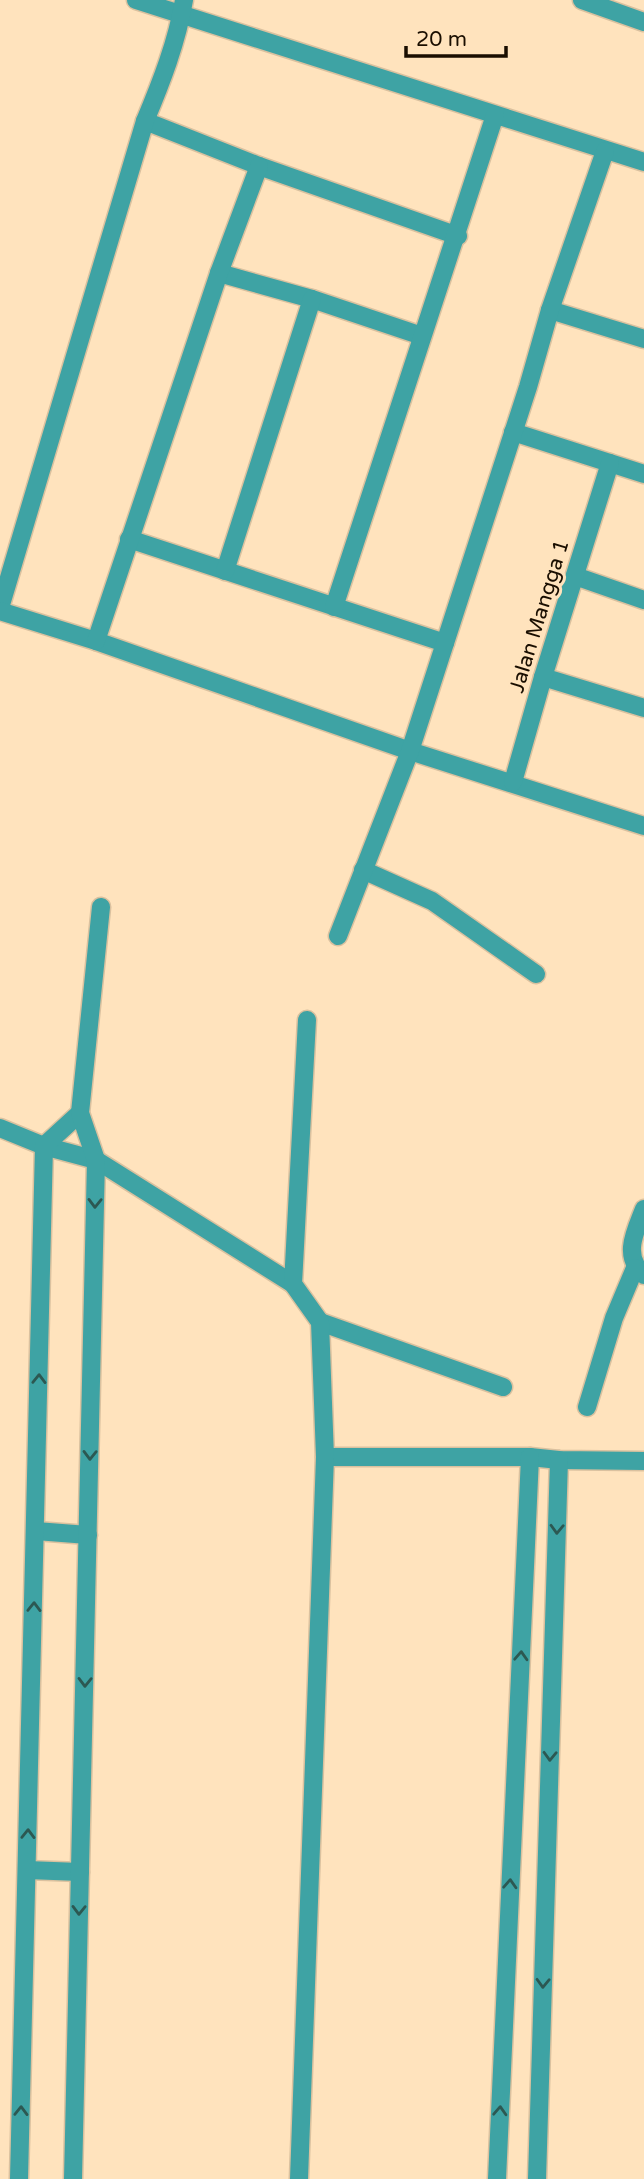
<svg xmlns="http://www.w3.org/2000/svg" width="644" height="2179" font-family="'Varela Round',sans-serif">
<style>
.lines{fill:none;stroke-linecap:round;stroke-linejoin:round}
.minor-casing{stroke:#dac19f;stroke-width:21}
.minor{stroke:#3ea3a4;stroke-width:18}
.oneway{stroke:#2c5852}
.labels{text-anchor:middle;stroke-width:6;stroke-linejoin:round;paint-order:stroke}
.street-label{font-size:21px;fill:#1a0e00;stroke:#ffe3bd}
</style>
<rect width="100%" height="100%" fill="#ffe3bd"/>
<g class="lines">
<!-- minor casing -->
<g class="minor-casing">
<g id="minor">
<polyline points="136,0 644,162"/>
<polyline points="582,0 644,22"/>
<polyline points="145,121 259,166 458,236"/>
<polyline points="219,273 312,299 422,336"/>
<polyline points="550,310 644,339"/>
<polyline points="513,432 644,474"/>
<polyline points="129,539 445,643"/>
<polyline points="225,571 312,299"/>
<polyline points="575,576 644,600"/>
<polyline points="334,607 495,115"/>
<path d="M0,608L145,121C161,83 177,42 184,0"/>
<polyline points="0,611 96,641 410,751 644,826"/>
<polyline points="96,641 219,273 259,166"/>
<polyline points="543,677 644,708"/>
<polyline points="513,782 543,677 610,463"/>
<polyline points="363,870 432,901 536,974"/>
<polyline points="338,936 410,751 528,387 550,310 605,151"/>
<polyline points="0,1128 44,1146 96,1160 293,1284"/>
<path d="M644,1209C635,1232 622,1256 644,1275"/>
<polyline points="320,1322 503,1387"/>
<polyline points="587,1407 614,1318 635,1268"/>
<polyline points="325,1457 530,1457 559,1460 644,1461"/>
<polyline points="36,1531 88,1535"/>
<polyline points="27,1870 80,1872"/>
<polyline points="19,2179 44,1146 80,1113"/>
<polyline points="73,2179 96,1160 80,1113 101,907"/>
<polyline points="299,2179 325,1457 320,1322 293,1284 307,1020"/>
<polyline points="497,2179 530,1457"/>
<polyline points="537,2179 559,1460"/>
</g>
</g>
<!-- minor -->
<use href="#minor" class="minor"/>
</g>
<!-- one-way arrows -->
<defs><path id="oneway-chevron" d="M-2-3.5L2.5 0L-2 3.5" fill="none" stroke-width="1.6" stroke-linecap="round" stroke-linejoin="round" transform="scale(1.75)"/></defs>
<g class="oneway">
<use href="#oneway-chevron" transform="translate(95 1203) rotate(91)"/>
<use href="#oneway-chevron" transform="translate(39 1379) rotate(-89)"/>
<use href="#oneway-chevron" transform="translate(90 1455) rotate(91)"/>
<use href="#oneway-chevron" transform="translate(557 1529) rotate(92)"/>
<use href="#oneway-chevron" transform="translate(34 1607) rotate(-89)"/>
<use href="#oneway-chevron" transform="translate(521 1656) rotate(-87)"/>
<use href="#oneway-chevron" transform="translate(85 1682) rotate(91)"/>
<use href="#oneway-chevron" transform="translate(550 1756) rotate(92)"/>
<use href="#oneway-chevron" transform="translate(28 1834) rotate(-89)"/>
<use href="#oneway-chevron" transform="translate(510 1884) rotate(-87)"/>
<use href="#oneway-chevron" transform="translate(79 1910) rotate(91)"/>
<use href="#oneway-chevron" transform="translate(543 1983) rotate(92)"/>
<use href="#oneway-chevron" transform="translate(21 2111) rotate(-89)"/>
<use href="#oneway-chevron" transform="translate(500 2111) rotate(-87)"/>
</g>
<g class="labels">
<!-- street labels -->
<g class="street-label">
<text transform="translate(539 616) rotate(-73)" y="7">Jalan Mangga 1</text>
</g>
</g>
<!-- scale -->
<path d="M406 46v10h100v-10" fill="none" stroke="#1a0e00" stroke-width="3.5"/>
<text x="416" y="46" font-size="21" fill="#1a0e00" stroke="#ffe3bd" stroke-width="5" paint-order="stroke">20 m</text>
</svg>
